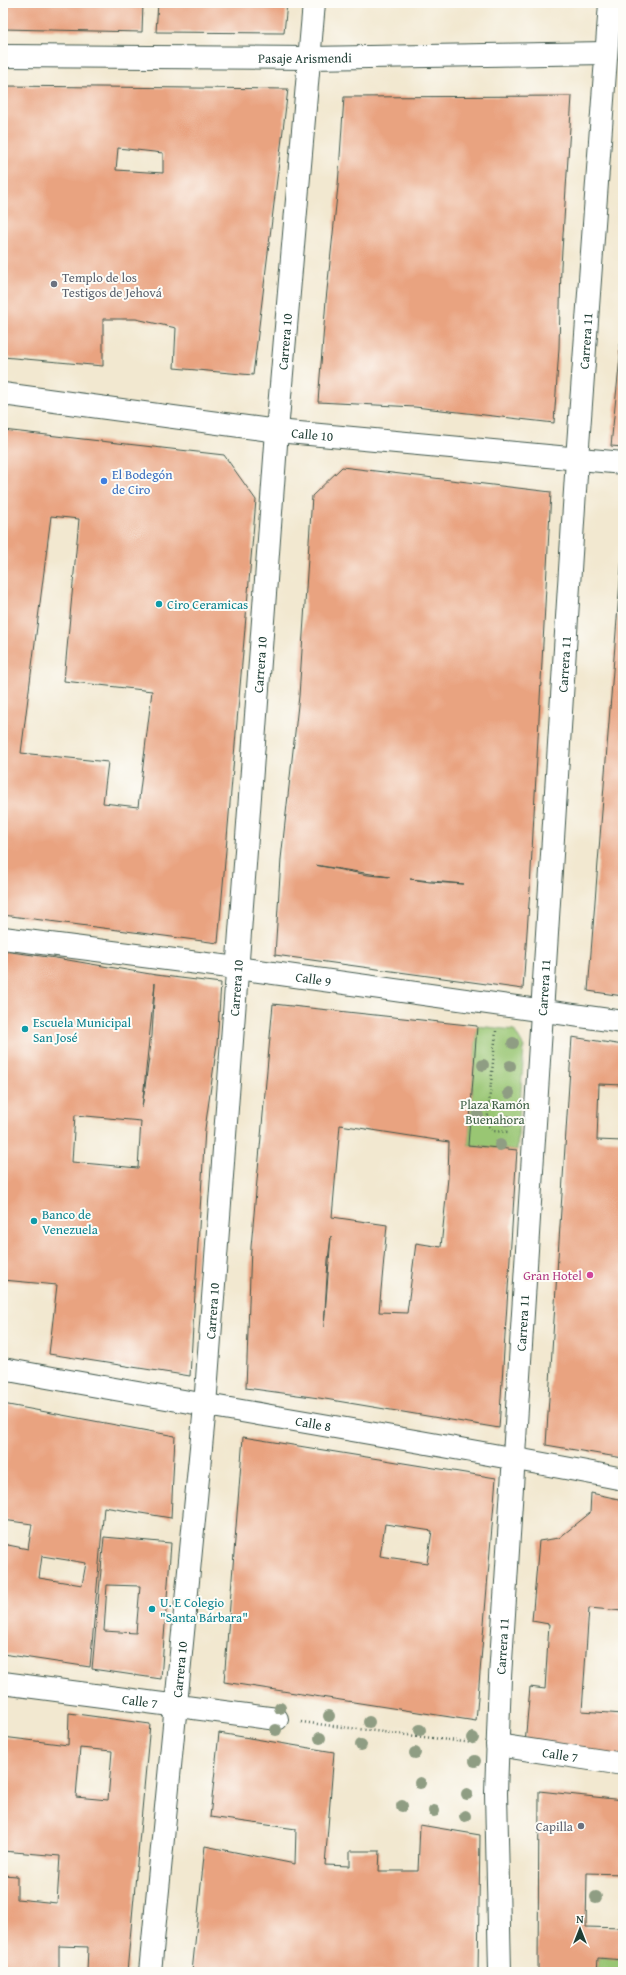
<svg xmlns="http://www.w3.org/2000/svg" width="626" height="1975" font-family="'Gentium Book Plus',serif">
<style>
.green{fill:#99c673;stroke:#5c8254}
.building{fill:#e9a380;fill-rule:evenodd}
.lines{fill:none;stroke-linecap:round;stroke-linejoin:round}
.minor-casing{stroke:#3f574b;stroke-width:24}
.path{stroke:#3f574b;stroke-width:2.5;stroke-dasharray:1 3;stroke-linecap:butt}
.minor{stroke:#fff;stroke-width:22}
.tree{fill:#8f9d83}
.worship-dot{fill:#6b7280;stroke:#fdfcf7;stroke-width:1.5}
.shop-dot{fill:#3f7fe0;stroke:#fdfcf7;stroke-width:1.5}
.culture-dot{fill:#0f9aa8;stroke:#fdfcf7;stroke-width:1.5}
.hotel-dot{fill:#d1479c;stroke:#fdfcf7;stroke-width:1.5}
.labels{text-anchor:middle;stroke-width:4;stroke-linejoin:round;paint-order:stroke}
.street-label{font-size:13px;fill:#1f3d34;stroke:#fdfcf7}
.worship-label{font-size:13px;fill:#5b616d;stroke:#fdfcf7;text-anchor:start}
.shop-label{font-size:13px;fill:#366cbe;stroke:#fdfcf7;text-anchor:start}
.culture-label{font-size:13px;fill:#0d838f;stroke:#fdfcf7;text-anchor:start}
.park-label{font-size:13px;fill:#3e5f44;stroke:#fdfcf7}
.hotel-label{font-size:13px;fill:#b23c85;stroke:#fdfcf7;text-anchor:end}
</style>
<rect width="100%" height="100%" fill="#fdfcf7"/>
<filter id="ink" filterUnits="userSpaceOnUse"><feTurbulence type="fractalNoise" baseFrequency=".025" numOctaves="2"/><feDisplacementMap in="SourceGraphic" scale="8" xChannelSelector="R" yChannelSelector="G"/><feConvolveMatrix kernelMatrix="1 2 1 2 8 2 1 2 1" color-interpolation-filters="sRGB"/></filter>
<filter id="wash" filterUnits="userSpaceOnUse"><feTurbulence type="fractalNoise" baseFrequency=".012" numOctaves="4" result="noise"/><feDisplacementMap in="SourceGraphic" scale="16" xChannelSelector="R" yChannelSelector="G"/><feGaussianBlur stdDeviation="0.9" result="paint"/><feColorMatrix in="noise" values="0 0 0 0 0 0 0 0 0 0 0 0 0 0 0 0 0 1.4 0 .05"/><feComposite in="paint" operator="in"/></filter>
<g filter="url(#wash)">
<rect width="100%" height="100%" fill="#f2e8d0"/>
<!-- green -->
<g class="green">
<polygon points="477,1026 514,1030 524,1047 517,1150 468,1145"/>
<polygon points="598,1958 623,1960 623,1972 597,1972"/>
</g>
<g id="blocks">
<!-- building -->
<g class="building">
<polygon points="3,3 143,3 142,32 3,29"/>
<polygon points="158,3 287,3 284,33 156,32"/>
<path d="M3,86L288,89L253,375L174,368L176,328L136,319H103V366L3,357ZM118,148L163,153V173L116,170Z"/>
<polygon points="572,96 561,266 559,348 554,423 415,407 318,402 326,300 338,186 344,97"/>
<polygon points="619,344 623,344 623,447 611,446 620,357"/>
<path d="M3,430L224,455L256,500L218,943L3,915ZM51,516L79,519L64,681L152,691L138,807L103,803L108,762L21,753Z"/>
<path d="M342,467L551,492L530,889L523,989L275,955L281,859L299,696L312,496ZM315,865L390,877L368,875ZM410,879L464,884L430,882Z"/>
<polygon points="622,555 623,555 623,996 588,991"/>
<path d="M3,951L56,958L156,975L221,983L217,1044L205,1129L190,1376L49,1354L57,1285L3,1280ZM155,983L152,1036L142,1108ZM75,1115L141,1121L138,1168L72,1162Z"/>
<path d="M273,1004L477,1026L468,1145L517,1150L499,1428L319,1398L246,1388L251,1247ZM340,1125L449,1142L448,1178L441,1247L416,1243L407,1313L379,1312L387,1225L332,1217ZM331,1236L324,1327L328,1260Z"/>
<polygon points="572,1037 623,1045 623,1085 599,1084 597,1140 623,1141 623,1458 546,1445"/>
<path d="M3,1404L175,1436L171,1518L104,1507L90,1667L3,1654V1544L28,1549L32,1524L3,1520ZM42,1556L86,1563L82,1585L39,1578Z"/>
<path d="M243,1437L496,1478L476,1721L224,1682ZM385,1524L432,1531L427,1563L380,1556Z"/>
<polygon points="591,1493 623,1500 623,1611 589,1608 582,1711 623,1714 623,1757 525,1744 530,1687 545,1689 549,1624 532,1621 539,1541 559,1538 590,1513"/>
<path d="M104,1537L171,1543L161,1679L92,1669ZM107,1585L140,1586L136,1633L104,1631Z"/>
<path d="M69,1713L150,1724L127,1972H87L88,1947L59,1946V1972H3V1875L17,1876V1899L57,1903L60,1856L3,1851V1737L68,1745ZM80,1748L112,1751L108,1800L76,1797Z"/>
<polygon points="219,1733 334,1752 325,1865 350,1866 350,1851 380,1851 379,1871 418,1871 420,1825 480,1835 478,1972 192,1972 205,1846 295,1864 296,1829 210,1817"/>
<polygon points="539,1791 623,1800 623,1874 587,1873 586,1927 623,1928 623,1960 598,1958 597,1972 538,1972"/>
</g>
</g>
</g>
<g filter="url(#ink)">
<use href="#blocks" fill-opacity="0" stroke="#3f574b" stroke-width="1"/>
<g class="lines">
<!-- minor casing -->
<g class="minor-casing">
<g id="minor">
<path id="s1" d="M3,56L310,58L606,53"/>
<path id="s2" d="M3,394L277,431L623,463"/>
<path id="s3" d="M3,938L237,968L623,1022"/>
<path id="s4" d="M3,1369C209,1407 417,1439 623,1479"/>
<path id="s5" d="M3,1683L277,1719"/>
<path id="s6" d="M497,1745L623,1764"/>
<path id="s7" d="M150,1972L205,1406L277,431L314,3"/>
<path id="s8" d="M500,1972L496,1793L500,1677L577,459L610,3"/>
</g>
</g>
<!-- path -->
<g class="path">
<polyline points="496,1031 487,1124 493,1131 509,1132"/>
<polyline points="301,1722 473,1743"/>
</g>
<!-- minor -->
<use href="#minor" class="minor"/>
</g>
<!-- trees -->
<g class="tree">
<circle cx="513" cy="1043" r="6"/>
<circle cx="483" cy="1065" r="6"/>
<circle cx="510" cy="1066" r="6"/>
<circle cx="509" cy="1093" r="6"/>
<circle cx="478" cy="1116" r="6"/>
<circle cx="508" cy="1121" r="6"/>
<circle cx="500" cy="1145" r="6"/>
<circle cx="280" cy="1708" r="6"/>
<circle cx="329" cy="1716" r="6"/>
<circle cx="369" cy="1722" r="6"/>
<circle cx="276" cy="1730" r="6"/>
<circle cx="420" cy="1730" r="6"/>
<circle cx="320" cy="1738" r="6"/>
<circle cx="473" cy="1738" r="6"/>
<circle cx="361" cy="1745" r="6"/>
<circle cx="415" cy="1753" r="6"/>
<circle cx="475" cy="1761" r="6"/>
<circle cx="420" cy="1783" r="6"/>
<circle cx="467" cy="1794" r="6"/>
<circle cx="402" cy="1806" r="6"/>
<circle cx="434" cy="1811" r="6"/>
<circle cx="465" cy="1816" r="6"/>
<circle cx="596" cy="1897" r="6"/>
</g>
</g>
<!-- markers -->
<g class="worship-dot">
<circle cx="54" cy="284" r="4"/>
<circle cx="581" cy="1826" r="4"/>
</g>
<circle class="shop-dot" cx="104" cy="481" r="4"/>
<g class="culture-dot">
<circle cx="159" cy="604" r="4"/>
<circle cx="25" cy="1029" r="4"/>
<circle cx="34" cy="1221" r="4"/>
<circle cx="152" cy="1609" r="4"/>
</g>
<circle class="hotel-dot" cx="590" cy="1275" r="4"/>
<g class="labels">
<!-- street labels -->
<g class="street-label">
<text dy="5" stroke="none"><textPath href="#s1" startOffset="302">Pasaje Arismendi</textPath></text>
<text dy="5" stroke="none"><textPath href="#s8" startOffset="1634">Carrera 11</textPath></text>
<text dy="5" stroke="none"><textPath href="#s7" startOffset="1636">Carrera 10</textPath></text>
<text dy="5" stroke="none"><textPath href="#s2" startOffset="312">Calle 10</textPath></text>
<text dy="5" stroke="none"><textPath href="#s8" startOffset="1310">Carrera 11</textPath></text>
<text dy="5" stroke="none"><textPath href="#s7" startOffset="1312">Carrera 10</textPath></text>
<text dy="5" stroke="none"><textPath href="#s3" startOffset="313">Calle 9</textPath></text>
<text dy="5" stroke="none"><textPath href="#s8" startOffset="986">Carrera 11</textPath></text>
<text dy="5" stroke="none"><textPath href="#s7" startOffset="988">Carrera 10</textPath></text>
<text dy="5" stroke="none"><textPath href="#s7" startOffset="664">Carrera 10</textPath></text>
<text dy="5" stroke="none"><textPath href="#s8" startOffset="650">Carrera 11</textPath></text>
<text dy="5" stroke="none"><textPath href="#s4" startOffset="315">Calle 8</textPath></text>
<text dy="5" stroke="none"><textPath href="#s8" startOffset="326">Carrera 11</textPath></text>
<text dy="5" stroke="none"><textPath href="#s7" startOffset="304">Carrera 10</textPath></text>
<text dy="5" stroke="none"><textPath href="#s5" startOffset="138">Calle 7</textPath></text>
<text dy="5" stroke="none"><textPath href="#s6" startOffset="64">Calle 7</textPath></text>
</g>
<!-- worship labels -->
<g class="worship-label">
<text x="62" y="282">Templo de los<tspan x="62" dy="15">Testigos de Jehová</tspan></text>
<text x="573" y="1831" text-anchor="end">Capilla</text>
</g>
<!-- shop labels -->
<g class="shop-label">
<text x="112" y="479">El Bodegón<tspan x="112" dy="15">de Ciro</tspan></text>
</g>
<!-- culture labels -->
<g class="culture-label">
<text x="167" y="609">Ciro Ceramicas</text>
<text x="33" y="1027">Escuela Municipal<tspan x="33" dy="15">San José</tspan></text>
<text x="42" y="1219">Banco de<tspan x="42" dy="15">Venezuela</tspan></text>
<text x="160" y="1607">U. E Colegio<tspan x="160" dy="15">"Santa Bárbara"</tspan></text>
</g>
<!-- park labels -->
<g class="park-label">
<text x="495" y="1109">Plaza Ramón<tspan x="495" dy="15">Buenahora</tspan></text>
</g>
<!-- hotel labels -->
<g class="hotel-label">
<text x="582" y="1280">Gran Hotel</text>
</g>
</g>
<!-- margin -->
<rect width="626" height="1975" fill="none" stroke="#fdfcf7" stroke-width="16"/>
<!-- north arrow -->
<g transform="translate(580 1929)" stroke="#fdfcf7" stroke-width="3" paint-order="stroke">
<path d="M0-3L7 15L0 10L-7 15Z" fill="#1f3d34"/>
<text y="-6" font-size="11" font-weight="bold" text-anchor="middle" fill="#1f3d34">N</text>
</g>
</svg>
